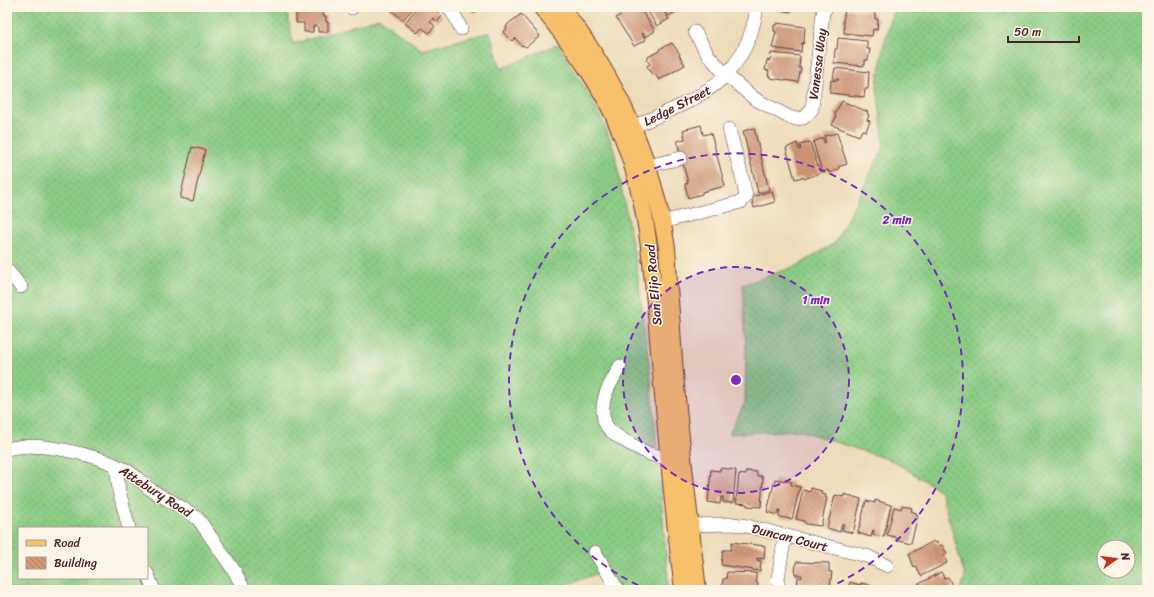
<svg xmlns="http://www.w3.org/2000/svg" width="1154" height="597" font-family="Sriracha,sans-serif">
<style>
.grass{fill:url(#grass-dots);stroke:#6a7658;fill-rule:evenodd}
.building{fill:url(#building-back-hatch)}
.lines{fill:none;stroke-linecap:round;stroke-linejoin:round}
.minor-casing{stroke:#623b40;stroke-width:14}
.major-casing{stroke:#623b40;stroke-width:18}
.minor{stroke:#fff;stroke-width:13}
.major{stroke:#f7c06b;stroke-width:16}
.ring{fill:none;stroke:#7b2cbf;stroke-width:2;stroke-dasharray:7 5}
.labels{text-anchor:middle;stroke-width:3;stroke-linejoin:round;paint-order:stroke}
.street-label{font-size:13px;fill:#4a1f2b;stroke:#fcf5e5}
.centre{fill:#7b2cbf;stroke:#fcf5e5;stroke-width:2}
.ring-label{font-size:12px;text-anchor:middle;font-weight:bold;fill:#7b2cbf;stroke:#fcf5e5;stroke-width:3;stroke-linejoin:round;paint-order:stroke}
</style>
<defs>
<pattern id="grass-dots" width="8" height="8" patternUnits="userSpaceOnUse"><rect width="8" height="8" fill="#8acc84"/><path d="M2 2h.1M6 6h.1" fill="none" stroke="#73a56c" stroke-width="1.8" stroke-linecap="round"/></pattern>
<pattern id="building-back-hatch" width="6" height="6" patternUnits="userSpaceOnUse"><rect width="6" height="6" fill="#d19776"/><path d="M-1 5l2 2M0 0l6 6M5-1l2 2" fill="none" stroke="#ac7b61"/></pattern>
</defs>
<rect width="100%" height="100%" fill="#fcf5e5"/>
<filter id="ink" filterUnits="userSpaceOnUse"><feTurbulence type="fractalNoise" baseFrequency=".025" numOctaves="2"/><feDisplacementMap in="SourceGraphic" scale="8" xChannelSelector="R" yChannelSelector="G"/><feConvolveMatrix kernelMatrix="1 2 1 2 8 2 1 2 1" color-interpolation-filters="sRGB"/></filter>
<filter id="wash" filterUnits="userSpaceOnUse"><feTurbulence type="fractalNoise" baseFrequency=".012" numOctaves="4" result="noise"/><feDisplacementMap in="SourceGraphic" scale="16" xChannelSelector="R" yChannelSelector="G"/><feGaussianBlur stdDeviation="0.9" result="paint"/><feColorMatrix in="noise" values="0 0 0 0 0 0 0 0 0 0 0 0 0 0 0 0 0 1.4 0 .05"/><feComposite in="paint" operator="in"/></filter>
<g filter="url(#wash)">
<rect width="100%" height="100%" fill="#eddcb9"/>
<!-- grass -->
<g class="grass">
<path d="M7,7H286L293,44L379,18L422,50L490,32L501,69L558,44L590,97L604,124L614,150L636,263L651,378L669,590H619L596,574L552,590H7ZM19,528H147V578H19Z"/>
<path d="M895,7H1147V590H960L965,577L941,491L893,461L799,430L729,434L745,403L746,351L743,285L799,265L835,243L884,147L877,85L884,44ZM1104,547H1128V571H1104Z"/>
</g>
<g id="blocks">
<!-- building -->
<g class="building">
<polygon points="296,7 323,8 323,16 326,16 326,22 328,22 328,32 318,32 318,26 313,26 313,32 304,32 304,23 296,23"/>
<polygon points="390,7 414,7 403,20 389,8"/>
<polygon points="417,7 432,7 442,16 437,22 433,18 430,22 435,26 429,33 422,28 417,33 405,23"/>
<polygon points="467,7 480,7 475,13"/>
<polygon points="627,7 639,7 655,31 646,37 643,33 642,34 646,40 634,46 616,18 623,13 621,11"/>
<polygon points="645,7 676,7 678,10 669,16 666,12 665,13 669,19 657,26"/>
<polygon points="711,7 724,7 725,10 713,12"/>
<polygon points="777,7 792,7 791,12 777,10"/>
<polygon points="845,9 874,12 874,13 875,14 875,19 878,19 877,30 873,29 872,36 844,33 844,25 843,22"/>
<polygon points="521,14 540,36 526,47 523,45 522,46 515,38 512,41 503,32 507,29 506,27 508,24"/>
<polygon points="777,23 805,27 804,41 803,44 802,43 801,52 772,48 776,32 774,31 774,25 777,25"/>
<polygon points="838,38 867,41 867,49 870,49 868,60 865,60 865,65 863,65 863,66 834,63 835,49 837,49"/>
<polygon points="672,43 680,54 679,55 685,65 659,80 655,74 652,75 647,66 650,64 647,60 648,59 648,57 659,51 659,49"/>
<polygon points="771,53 800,56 799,68 801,68 798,82 770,78 770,76 768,76 769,71 765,70 767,60 770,61"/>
<polygon points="835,68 869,72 868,89 865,89 864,97 830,93 831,80 838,81 839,79 833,79"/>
<polygon points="842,101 868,112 867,114 869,115 867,120 870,121 866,131 862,130 859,136 832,125 836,117 835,116 835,113"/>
<polygon points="701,125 703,135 711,133 725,186 702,192 702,194 688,198 685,184 688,183 677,141 685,139 683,130"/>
<polygon points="754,128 769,190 758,193 743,131"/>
<polygon points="837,133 847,164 838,167 839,169 829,173 828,170 822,172 813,142 823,138 824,143 826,142 824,136"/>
<polygon points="810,142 820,173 804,179 803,177 795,179 786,148 797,143 799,150 801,149 800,145"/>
<polygon points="192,147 205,150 193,201 180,198"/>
<polygon points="772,191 775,202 754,208 751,197"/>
<polygon points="720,468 736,470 733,503 723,502 723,497 721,497 720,504 708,502 711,470 720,471"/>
<polygon points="746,471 757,472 757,476 762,476 761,478 763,478 761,507 747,506 747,504 736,503 739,474 746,475"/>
<polygon points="775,479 792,482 791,485 800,487 792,519 779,517 780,510 779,510 777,515 767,512"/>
<polygon points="811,488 822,491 821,494 826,495 825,497 827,498 821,526 806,524 804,521 796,519 803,490 810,492"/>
<polygon points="844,494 861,499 853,533 842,530 844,525 842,524 840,532 827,528 835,495 844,497"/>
<polygon points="875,500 891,505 884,537 873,535 874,530 873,530 871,537 858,533 866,501 875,503"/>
<polygon points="902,506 912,508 911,511 916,513 916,514 918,515 911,543 898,540 895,537 887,535 894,507 901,509"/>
<polygon points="934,541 935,543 937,542 939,546 942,545 947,554 944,556 947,563 921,576 916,566 914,567 909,554"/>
<polygon points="732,542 765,546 764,559 757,558 757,560 761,561 760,571 721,565 723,550 731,550"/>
<polygon points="796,562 829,563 829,572 832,572 830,588 797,588 798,577 802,578 802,575 795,575"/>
<polygon points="727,572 756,573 756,582 757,582 758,585 758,590 722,590 723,579 726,579"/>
<polygon points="941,572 944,578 948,577 953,587 950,588 951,590 917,590 915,586"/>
<polygon points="850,582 860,585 861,583 875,587 874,590 848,590"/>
</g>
</g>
</g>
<g filter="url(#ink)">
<use href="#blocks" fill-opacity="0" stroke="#623b40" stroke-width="1"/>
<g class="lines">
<!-- minor casing -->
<g class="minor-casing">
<g id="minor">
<polyline points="448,7 456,18 461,29"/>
<polyline points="352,8 352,7"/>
<polyline points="695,32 708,55 726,75 755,99 789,117 796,119 803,118 808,114 812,109 823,13 826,7"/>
<path d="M625,130C689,102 746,86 757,7"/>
<polyline points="648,166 681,158"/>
<polyline points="662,222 741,202 746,197 743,181 729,129"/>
<polyline points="7,270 21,287"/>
<path d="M620,366C615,377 606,388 604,400C602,408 603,418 606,425C613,437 638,448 650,454C656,456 663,457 669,458"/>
<path d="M7,449C37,440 98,455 126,470C135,475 142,483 150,489C166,500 185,507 199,520L235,572L244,590"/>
<polyline points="116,466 119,491 129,528"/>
<polyline points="691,525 733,524 747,526 867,556 887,566"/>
<polyline points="595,552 618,590"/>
<polyline points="147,573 154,590"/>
<polyline points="778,590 778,578 785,535"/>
</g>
</g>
<!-- major casing -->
<g class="major-casing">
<g id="major">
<path d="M541,7C572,46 602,85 620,131C652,208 653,291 661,373C667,445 674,518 683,590"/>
<path d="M561,7C618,79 653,157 667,248C668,261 669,275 669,288C672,320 673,353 676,386C682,454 690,522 698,590"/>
</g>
</g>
<!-- minor -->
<use href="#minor" class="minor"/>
<!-- major -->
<use href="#major" class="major"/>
</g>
</g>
<!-- distance rings -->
<circle cx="736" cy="380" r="113" fill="#7b2cbf" fill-opacity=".12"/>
<g class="ring">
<circle cx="736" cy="380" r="113"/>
<path d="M649 590A227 227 0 1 1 823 590"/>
</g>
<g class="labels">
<!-- street labels -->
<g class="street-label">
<text transform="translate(817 64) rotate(-83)" y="5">Vanessa Way</text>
<text transform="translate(677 105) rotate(-27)" y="5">Ledge Street</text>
<text transform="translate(653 285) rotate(-95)" y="5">San Elijo Road</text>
<text transform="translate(156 491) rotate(33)" y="5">Attebury Road</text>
<text transform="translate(790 537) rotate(14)" y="5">Duncan Court</text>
</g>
</g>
<circle cx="736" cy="380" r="6" class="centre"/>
<g class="ring-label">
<text x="897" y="224">2 min</text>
<text x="816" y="304">1 min</text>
</g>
<!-- margin -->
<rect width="1154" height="597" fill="none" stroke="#fcf5e5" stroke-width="24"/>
<!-- legend -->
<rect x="18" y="527" width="130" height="52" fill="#fcf5e5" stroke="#b59f9b"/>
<rect x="26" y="540" width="20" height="6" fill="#f7c06b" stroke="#b59f9b"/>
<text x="54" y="547" font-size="12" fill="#4a1f2b">Road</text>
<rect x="26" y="557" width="20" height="12" fill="url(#building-back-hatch)" stroke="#b59f9b"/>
<text x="54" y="567" font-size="12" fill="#4a1f2b">Building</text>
<!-- north arrow -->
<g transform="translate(1116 559) rotate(76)"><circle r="19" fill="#fcf5e5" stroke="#b59f9b"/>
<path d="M0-3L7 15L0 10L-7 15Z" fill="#c8321e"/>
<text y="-6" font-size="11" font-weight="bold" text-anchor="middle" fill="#4a1f2b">N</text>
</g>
<!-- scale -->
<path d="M1008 36v6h71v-6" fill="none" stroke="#4a1f2b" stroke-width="2"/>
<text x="1014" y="36" font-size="12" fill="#4a1f2b" stroke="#fcf5e5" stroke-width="3" paint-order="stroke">50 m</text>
</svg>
